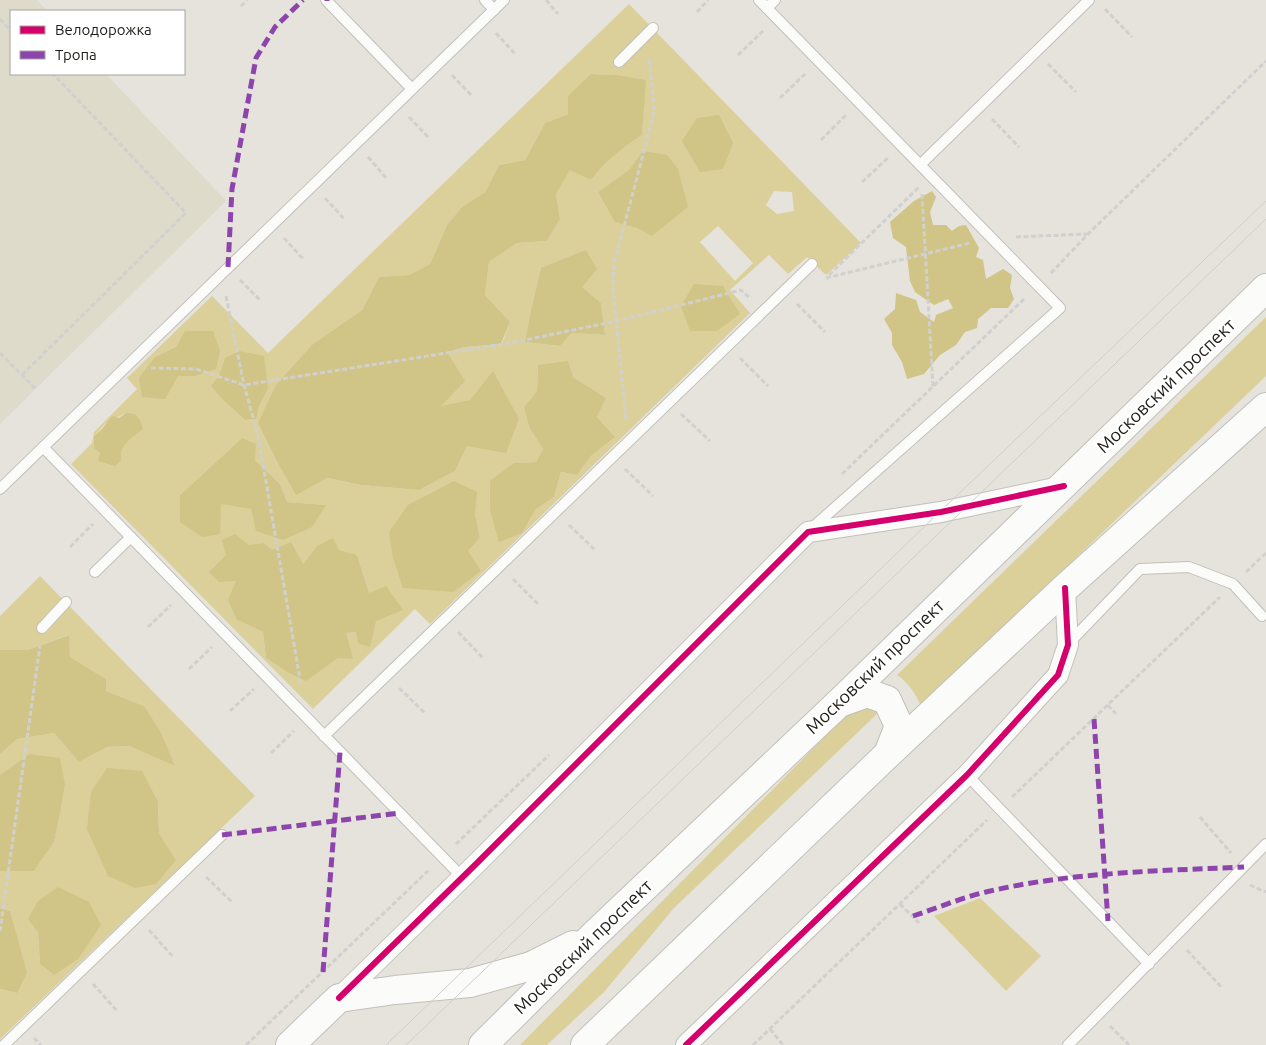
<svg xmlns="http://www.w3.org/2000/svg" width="1266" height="1045" font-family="Ubuntu,sans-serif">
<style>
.built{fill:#dedbcb}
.green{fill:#dbd099;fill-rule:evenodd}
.forest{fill:#d0c486}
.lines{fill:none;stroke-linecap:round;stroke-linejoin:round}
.lane-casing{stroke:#c1c0ba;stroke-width:12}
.street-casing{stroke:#c1c0ba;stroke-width:22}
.secondary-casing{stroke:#c1c0ba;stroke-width:30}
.path{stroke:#d1d0ce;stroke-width:3;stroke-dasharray:5 2.5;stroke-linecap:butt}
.lane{stroke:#fbfbfa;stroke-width:10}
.street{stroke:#fbfbfa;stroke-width:20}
.secondary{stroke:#fbfbfa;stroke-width:28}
.tram{stroke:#cfcecc;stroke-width:1}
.quiet{stroke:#8e44ad;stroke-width:5;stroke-dasharray:10 5;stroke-linecap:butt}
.cycleway-casing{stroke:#fff;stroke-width:9}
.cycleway{stroke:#d6006c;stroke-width:6}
.labels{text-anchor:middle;stroke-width:5;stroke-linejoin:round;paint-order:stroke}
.street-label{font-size:18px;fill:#1d1c17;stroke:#fff}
</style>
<rect width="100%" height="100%" fill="#e5e3dc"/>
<!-- built -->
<polygon class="built" points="0,0 37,0 47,11 11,11 11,74 106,74 226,201 0,424"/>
<!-- green -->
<g class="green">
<path d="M629,4L861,243L826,275L807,257L788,274L769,255L730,290L750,313L430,624L415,609L313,709L71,464L92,443L94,432L137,389L127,378L212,296L268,353ZM591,74L618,75L645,80L642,135C622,148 606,161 591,180L570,169L556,194L560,219L547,241L517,243L489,262L485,295L510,322L502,344L464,347L447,351L441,407L470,400L493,372L467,446L455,471L419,490L361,485L326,478L296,494L275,458L258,423L313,344L362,310L379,277L409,275L430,264L447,225L462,207L485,192L499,165L525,160L545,123L568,114ZM630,169L688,207L652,235L637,228L615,221L598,192ZM774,191L792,192L794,211L777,214L766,205ZM718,226L753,263L735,281L700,242ZM541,268L582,287L601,303L605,335L572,333L560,346L525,342L530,314ZM177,346L195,376H178L155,357ZM538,366L573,377L606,398L597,417L615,437L591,456L577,475L561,472L554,497L535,510L514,463L536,462L543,449L529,427L524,407L537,391ZM219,376L266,380L267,389L260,404L256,419L245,420L223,400L212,386ZM126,413L130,439L123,447L120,456L99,461L100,453L94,436L106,423ZM242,438L255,460L280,484L287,502L325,505L251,509L180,495ZM475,514L480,538L468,551ZM264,543L272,551L303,564L317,546L357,555L369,593L356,632L346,633L338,658L306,680L287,672L266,658L263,632L237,620L236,581L209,572C228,554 237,547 264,543Z"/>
<path d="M1266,317V376L921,706C915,693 909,683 897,675Z"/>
<path d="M40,576L255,796L0,1039V989L17,993V940L10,911L0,908V871H34L54,842L60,814L65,785L29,754L0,775V754L17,739L54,733L79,762L107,747L129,746L175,766L144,706L106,691V679L70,657L68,635L28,650H0V616ZM158,802L159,833L176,860L108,876ZM38,932L54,975L40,964Z"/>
<polygon points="860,701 877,708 877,714 674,908 604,992 547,1045 520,1045"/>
<polygon points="980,898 1041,956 1006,991 934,916"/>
</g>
<!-- forest -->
<g class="forest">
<path d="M591,74L618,75L646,80L642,135C622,148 606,161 591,180L570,170L556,194L560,219L547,241L517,243L489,262L485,295L510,322L501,344L464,347L447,352L465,381L441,406L470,400L493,371L519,419L506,453L467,446L455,471L419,490L361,485L327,478L296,495L275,458L258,423L276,385L313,344L362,310L379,277L409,275L430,264L447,225L462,207L485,192L499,165L525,160L545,123L568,114V96Z"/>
<polygon points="719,115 733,143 723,169 700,172 682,141 697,118"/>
<polygon points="643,151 667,155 678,169 688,207 652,236 637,228 615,222 598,192 630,169"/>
<polygon points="932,191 936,197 930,212 933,225 946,225 952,231 959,226 966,225 979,248 976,257 983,260 986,279 1003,269 1012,275 1010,288 1014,299 1008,308 991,308 978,319 977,328 965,332 956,345 940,355 924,374 907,379 902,362 892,345 892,333 884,319 895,309 896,293 916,300 920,312 934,322 936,315 953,308 948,299 934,305 915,292 910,281 906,247 893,238 890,222 914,201"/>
<polygon points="586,250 597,269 582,287 601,303 605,335 572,333 560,346 525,342 530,314 541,268"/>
<polygon points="694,284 723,286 740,314 717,331 690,331 681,306"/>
<polygon points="185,331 213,331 220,351 216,369 195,376 178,376 165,399 142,397 139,378 155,357 177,346"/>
<polygon points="239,351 264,356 268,389 260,404 256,419 245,420 223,400 211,386 219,376 225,358"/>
<polygon points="568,361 573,377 606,398 597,417 615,437 591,456 577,475 561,472 554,497 535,510 522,533 499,542 490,510 490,481 514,463 536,462 543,449 529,427 524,407 537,391 538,365"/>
<path d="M126,413L135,414L140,420L143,429C132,438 119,445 121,460L115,466L98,461L100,453L94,448V436L102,429L112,416L119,418Z"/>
<polygon points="242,438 256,444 255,460 280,484 287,502 326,505 312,527 283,540 256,531 251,509 221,504 220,534 202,537 180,522 180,495"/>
<polygon points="454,481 477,492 475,514 480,538 468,551 481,571 453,592 403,588 393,558 389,532 408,505"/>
<polygon points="235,534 249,545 264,543 272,550 291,542 303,564 317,546 333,538 339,550 357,555 369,593 386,586 403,610 376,621 370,647 358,643 356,632 346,633 353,659 338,658 306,681 287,672 266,658 263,632 237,620 228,600 236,581 219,582 209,572 226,555 222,540"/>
<polygon points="69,635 70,657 106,679 106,691 144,706 160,731 175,766 129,746 107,747 79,762 54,733 17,739 0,754 0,650 28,650"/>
<polygon points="29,754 60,758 65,785 60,814 54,842 34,871 0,871 0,775"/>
<polygon points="107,768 142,771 158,802 159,833 176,860 156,884 135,888 108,876 87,829 91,792"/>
<polygon points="58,887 89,902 101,925 78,959 54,975 40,964 38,932 28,919 38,901"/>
<polygon points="0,908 10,911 27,973 17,993 0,989"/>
</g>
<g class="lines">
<!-- lane casing -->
<g class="lane-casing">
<g id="lane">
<polyline points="326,0 412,89"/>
<polyline points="485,0 494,10"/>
<polyline points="759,0 1060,308 812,528"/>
<polyline points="767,8 775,0"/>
<polyline points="619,62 653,28"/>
<polyline points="920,165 1089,0"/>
<polyline points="43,447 462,877"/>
<polyline points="0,489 504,0"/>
<polyline points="95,572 131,537"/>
<polyline points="42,628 66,602"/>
<polyline points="1068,644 1140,569 1189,567 1233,584 1262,616"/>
<polyline points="324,736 812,264"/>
<polyline points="967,775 1149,964"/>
<polyline points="4,1045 222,835"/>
<polyline points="1068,1045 1266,844"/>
</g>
</g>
<!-- street casing -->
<g class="street-casing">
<g id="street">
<polyline points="339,998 475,865 808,532 941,512 1064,486"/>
<polyline points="686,1045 967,775 1058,675 1068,645 1065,588"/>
</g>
</g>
<!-- secondary casing -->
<g class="secondary-casing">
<g id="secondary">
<polyline points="839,703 867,693 887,700 899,726 888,754"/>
<polyline points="290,1045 339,998 395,990 470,983 531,966 573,945"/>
<polyline points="483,1045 595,934 839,703 1266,288"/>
<polyline points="585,1045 887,755 1065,588 1266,407"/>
</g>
</g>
<!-- path -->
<g class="path">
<polyline points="546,0 558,14"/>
<polyline points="241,6 247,0"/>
<polyline points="1105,9 1132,37"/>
<polyline points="697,12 708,0"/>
<polyline points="0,19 11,31"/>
<polyline points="496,33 516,55"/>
<polyline points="738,55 763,31"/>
<polyline points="1048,64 1076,92"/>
<polyline points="452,75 472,96"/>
<polyline points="780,98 805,74"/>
<polyline points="409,117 429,138"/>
<polyline points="992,119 1019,147"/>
<polyline points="821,140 847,114"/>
<polyline points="368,157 387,179"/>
<polyline points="862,182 889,157"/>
<polyline points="922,194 933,387"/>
<polyline points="325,198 345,220"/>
<polyline points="1016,237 1087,234"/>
<polyline points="284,238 304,260"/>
<polyline points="1051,273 1088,234 1266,61"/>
<polyline points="829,275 919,187"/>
<polyline points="826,278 970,243"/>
<polyline points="240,280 261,301"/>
<polyline points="226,296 244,385 258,435 301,685"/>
<polyline points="797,304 825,332"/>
<polyline points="0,353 36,389"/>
<polyline points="740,358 768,386"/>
<polyline points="151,368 196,369 244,385 510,343 617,321 741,290 750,298"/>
<polyline points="22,375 186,213 53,74"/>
<polyline points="681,414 710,441"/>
<polyline points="626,419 613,288 614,264 653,117 654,103 649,59"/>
<polyline points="625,469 653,496"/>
<polyline points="842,474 1025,298"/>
<polyline points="569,525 596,551"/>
<polyline points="70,547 93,524"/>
<polyline points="1246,572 1266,553"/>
<polyline points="513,579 539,605"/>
<polyline points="148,627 171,605"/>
<polyline points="458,632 483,658"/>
<polyline points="189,669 212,647"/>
<polyline points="399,688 425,713"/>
<polyline points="1108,705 1116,714"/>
<polyline points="230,711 254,689"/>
<polyline points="271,753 294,731"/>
<polyline points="1012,797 1220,597"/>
<polyline points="1200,817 1231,853"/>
<polyline points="456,844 549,755"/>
<polyline points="206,877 232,902"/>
<polyline points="1250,885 1266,892"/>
<polyline points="900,904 919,923"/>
<polyline points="149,930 174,958"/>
<polyline points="0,931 40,646"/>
<polyline points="1187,950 1222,988"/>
<polyline points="93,984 118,1012"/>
<polyline points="1110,1026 1129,1045"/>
<polyline points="770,1029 783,1045"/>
<polyline points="34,1038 41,1045"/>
<polyline points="246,1045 430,869"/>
<polyline points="753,1045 987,820"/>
</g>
<!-- lane -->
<use href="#lane" class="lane"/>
<!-- street -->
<use href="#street" class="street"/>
<!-- secondary -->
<use href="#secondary" class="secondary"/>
<!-- tram -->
<g class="tram">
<polyline points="386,1045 949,503 1266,201"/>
<polyline points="406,1045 1266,219"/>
</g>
<!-- quiet -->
<g class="quiet">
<polyline points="327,1 327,0"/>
<polyline points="228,267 232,189 256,58 275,27 303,0"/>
<polyline points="1094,719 1108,921"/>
<polyline points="222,835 399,813"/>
<path d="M913,916C937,908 961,898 986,892C1070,872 1158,871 1244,867"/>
<polyline points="323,972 340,752"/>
</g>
<!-- cycleway casing -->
<g class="cycleway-casing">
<g id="cycleway">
<polyline points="339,998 475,865 808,532 941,512 1064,486"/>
<polyline points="686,1045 967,775 1058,675 1068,645 1065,588"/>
</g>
</g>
<!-- cycleway -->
<use href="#cycleway" class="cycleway"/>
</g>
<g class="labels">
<!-- street labels -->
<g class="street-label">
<text transform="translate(1166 386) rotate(-44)" y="6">Московский проспект</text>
<text transform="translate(875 667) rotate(-44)" y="6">Московский проспект</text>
<text transform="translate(583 947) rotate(-44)" y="6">Московский проспект</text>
</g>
</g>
<!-- legend -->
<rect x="10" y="10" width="175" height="65" fill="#ffffff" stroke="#a5a4a2"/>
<rect x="20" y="26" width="25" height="8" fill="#d6006c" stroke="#a5a4a2"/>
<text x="55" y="35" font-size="15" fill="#1d1c17">Велодорожка</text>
<rect x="20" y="51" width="25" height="8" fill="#8e44ad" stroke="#a5a4a2"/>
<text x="55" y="60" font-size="15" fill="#1d1c17">Тропа</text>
</svg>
